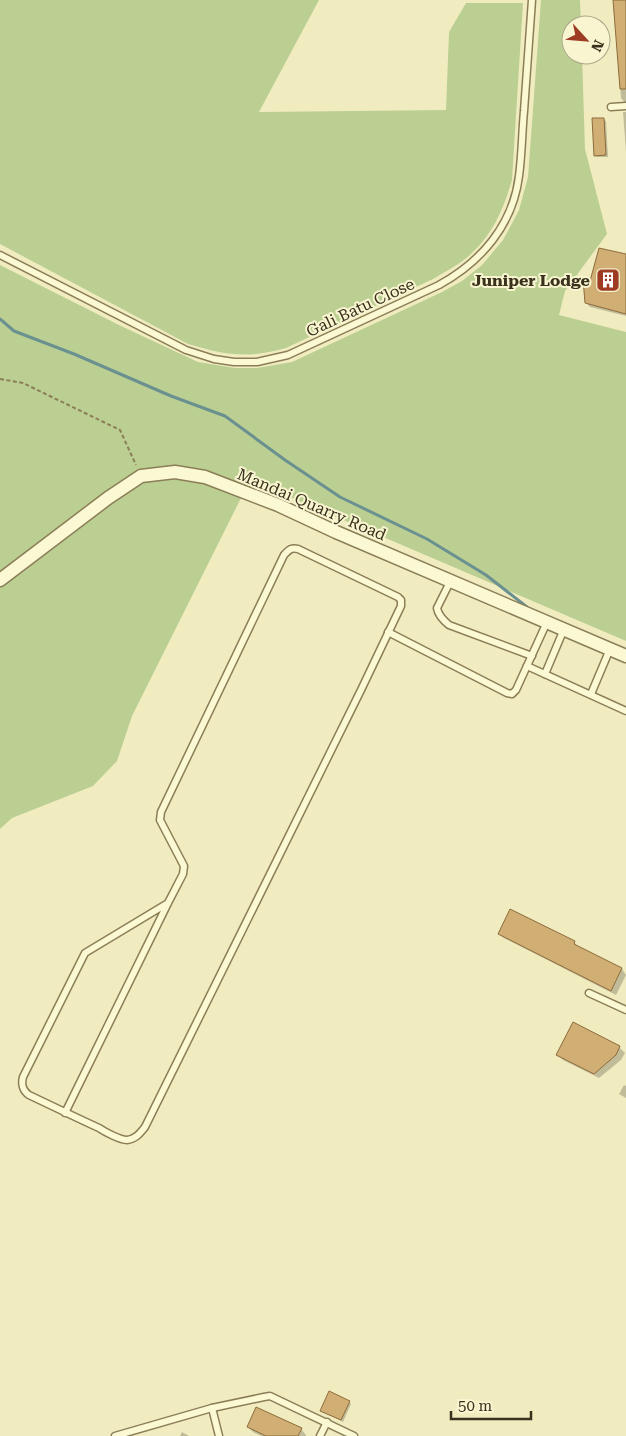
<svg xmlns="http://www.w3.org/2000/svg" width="626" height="1436" font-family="'Roboto Serif',serif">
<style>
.green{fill:#bccf93}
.shadow{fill:#0003}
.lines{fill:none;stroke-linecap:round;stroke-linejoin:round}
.stream{stroke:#6a9190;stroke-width:3}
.building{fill:#d1ae73;stroke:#8c6c3b}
.lane-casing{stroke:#8b7e57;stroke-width:9}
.street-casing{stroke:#8b7e57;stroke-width:15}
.path{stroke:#8b7e57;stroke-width:2;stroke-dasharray:4 2.5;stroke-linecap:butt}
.lane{stroke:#fbf8d4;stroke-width:6}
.street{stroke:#fbf8d4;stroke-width:12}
.labels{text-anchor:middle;stroke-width:4;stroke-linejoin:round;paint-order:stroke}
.poi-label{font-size:16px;font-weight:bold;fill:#3a311c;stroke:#f8f5d0;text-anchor:end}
.street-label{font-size:16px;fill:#3a311c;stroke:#f8f5d0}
</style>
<rect width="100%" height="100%" fill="#f1ecc0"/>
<!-- green -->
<g class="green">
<path d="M0,0H319L259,112L446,110L449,32L466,3H523L512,180C504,207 494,233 472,253C461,264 446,271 433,279L286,348C248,359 225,355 188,344L0,244Z"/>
<polygon points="541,0 580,0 581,25 571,25 571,55 582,55 585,149 607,234 565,291 559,315 626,332 626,641 250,480 132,716 117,761 93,786 12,818 0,829 0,265 121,326 198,362 235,368 257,368 292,362 442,292 462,281 482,265 503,240 519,210 528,177"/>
</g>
<!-- shadow -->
<g class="shadow">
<polygon points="614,0 626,0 626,104 621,98"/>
<polygon points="623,112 626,112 626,152"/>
<polygon points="603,119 606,121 608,157 597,157 595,155"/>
<polygon points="626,256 626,316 590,307 586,303 591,283"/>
<polygon points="499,934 574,942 579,948 622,969 626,975 616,995 504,938"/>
<polygon points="619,1047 625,1053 621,1060 599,1078 563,1060 558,1055"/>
<polygon points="624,1085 626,1086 626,1098 619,1094"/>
<polygon points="349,1402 351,1404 343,1422 321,1410"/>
<polygon points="248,1427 301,1429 306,1435 306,1436 261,1436 253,1432"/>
<polygon points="182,1432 189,1436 180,1436"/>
</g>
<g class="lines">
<!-- stream -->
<polyline class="stream" points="0,319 14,331 74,354 171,396 225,416 285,460 340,497 427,539 486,575 527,607"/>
</g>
<!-- building -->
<g class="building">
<polygon points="613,0 626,0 626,89 620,89"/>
<polygon points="592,118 604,118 606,155 594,156"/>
<polygon points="599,248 626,254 626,314 585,303 583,279 590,281"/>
<polygon points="510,909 575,941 574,944 622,968 611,991 498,934"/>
<polygon points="573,1022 620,1046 616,1055 594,1074 556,1055"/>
<polygon points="329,1391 350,1401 341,1420 320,1411"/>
<polygon points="256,1407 302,1428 298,1436 266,1436 247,1427"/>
</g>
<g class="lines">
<!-- lane casing -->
<g class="lane-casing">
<g id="lane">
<polyline points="611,107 626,106"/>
<path d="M0,255L186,350L214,359L234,362H257L288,355L439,285C481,262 513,225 519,176C522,154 522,132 524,111C527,74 529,37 532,0"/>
<path d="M451,580L437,608C438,615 443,620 449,625L532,656"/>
<polyline points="388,632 507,693 512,694 516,690 547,622"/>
<polyline points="527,666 626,711"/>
<polyline points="545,674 564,629"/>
<polyline points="591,694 610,649"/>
<polyline points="589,993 626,1010"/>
<path d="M65,1113L168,903L183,874L184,866L160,820L161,812L284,555C289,550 291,547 298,549L398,597L401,600V606L361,690L145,1127C140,1133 136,1139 127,1140C120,1140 105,1132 99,1128C75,1117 52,1106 29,1095C23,1091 21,1084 23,1077L85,953L168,903"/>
<polyline points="212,1408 219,1436"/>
<polyline points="115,1436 212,1408 264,1397 270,1396 354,1436"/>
<polyline points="320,1436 327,1422"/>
</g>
</g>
<!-- street casing -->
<g class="street-casing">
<polyline id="street" points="0,580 108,498 141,476 175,472 205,477 278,505 336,532 626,656"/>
</g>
<!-- path -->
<polyline class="path" points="0,379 23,383 120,430 136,465"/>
<!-- lane -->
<use href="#lane" class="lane"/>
<!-- street -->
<use href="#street" class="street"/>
</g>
<!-- icons -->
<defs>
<g id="building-square" transform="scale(1.25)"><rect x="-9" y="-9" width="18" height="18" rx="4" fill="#9e3c23" stroke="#f8f5d0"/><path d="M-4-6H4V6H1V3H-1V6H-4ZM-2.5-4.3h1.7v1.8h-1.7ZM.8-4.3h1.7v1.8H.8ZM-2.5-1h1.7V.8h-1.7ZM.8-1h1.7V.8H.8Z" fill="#fff"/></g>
</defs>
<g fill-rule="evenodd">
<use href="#building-square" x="608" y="280"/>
</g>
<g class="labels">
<!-- poi labels -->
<g class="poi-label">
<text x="590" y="286">Juniper Lodge</text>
</g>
<!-- street labels -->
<g class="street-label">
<text transform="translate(360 307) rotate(-25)" y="6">Gali Batu Close</text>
<text transform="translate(312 504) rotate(23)" y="6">Mandai Quarry Road</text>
</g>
</g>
<!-- north arrow -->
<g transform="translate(586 40) rotate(116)"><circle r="24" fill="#f8f5d0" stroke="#aca788"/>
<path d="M0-4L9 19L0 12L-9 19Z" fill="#9e3c23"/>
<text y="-8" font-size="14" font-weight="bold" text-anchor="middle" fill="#3a311c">N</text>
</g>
<!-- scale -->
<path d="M451 1411v8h80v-8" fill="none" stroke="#3a311c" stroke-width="2.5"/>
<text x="458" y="1411" font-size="15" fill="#3a311c" stroke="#f8f5d0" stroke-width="4" paint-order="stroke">50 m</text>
</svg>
